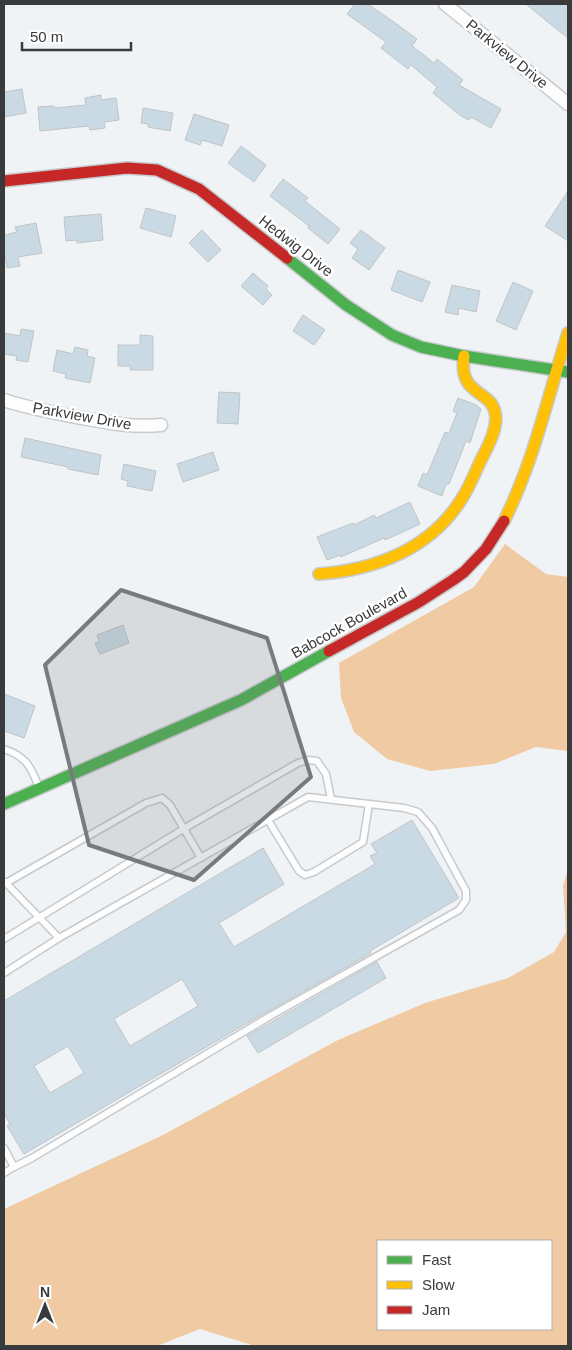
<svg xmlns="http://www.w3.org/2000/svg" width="572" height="1350" font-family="Arial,sans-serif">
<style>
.forest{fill:#efcaa2;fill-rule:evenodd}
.building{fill:#cadae4;stroke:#c1c4c6;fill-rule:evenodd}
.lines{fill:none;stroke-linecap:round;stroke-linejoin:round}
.lane-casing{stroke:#c7cacc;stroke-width:9}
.street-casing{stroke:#c7cacc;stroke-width:15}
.fast-casing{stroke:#c7cacc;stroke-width:14}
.slow-casing{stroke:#c7cacc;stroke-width:14}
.jam-casing{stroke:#c7cacc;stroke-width:14}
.lane{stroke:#fdfdfe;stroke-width:6}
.street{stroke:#fdfdfe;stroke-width:12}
.fast{stroke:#4caf50;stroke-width:11}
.slow{stroke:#ffc107;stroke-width:11}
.jam{stroke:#c62828;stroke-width:11}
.marked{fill:#787b7d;fill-opacity:0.2;stroke:#787b7d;stroke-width:4;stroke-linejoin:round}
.labels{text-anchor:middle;stroke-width:5;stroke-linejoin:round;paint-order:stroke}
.street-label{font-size:15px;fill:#383a3c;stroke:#fff}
</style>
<rect width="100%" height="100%" fill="#f0f3f6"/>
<!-- forest -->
<g class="forest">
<polygon points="505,544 546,574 568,577 568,751 536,747 494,764 430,771 387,759 354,732 341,698 339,663 474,587"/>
<path d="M568,869V1346H255L200,1329L157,1346H4V1209L163,1135L338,1040L425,1003L508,978L554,952L566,932L563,886ZM378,1241H551V1329H378Z"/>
</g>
<!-- building -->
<g class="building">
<polygon points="355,4 368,4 398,25 417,39 412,46 434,63 437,59 463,80 459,85 501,109 491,128 471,117 469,120 461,116 433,93 437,87 411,65 408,69 381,48 386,42 347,14"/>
<polygon points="526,4 568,4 568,38 549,23"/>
<polygon points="22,89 26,113 4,117 4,92"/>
<polygon points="101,95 101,100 116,98 119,120 104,122 105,128 90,130 89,126 40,131 38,107 54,106 55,108 86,105 85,98"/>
<polygon points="143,108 173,113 170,131 148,127 148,124 141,123"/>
<polygon points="194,114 229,125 222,146 202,140 200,145 185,140"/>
<polygon points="241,146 266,165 254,182 228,163"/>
<polygon points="283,179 308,198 305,201 340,229 328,244 308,228 309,226 270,196"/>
<polygon points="568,191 568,241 545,226"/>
<polygon points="146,208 176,216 171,237 140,228"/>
<polygon points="101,214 103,240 77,243 77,240 66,241 64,217"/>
<polygon points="36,223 42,253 18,257 20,266 7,268 4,250 4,235 17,232 15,227"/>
<polygon points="202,230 221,250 208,262 189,243"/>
<polygon points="361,230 385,248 369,270 352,258 358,249 350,243"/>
<polygon points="398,270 430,282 422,302 391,290"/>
<polygon points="253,273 268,286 266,289 272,295 263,305 241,286"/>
<polygon points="513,282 533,291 516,330 496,321"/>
<polygon points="452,285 480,291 476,312 459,308 458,315 445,312"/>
<polygon points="303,315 325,330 314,345 293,331"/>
<polygon points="21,329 34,331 28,362 16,360 17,356 4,354 4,333 20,336"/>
<polygon points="140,335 153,336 153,370 130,370 130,366 118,366 118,345 140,345"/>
<polygon points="75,347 88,350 87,356 95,358 90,383 65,378 66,374 53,371 57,350 73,354"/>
<polygon points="219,392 240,393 238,424 217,423"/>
<polygon points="458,398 476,405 481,409 470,443 466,441 449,484 446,484 442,496 418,486 423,473 427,475 445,432 449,433 457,413 453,411"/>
<polygon points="25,438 101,455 98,475 68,469 68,467 21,457"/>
<polygon points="213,452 219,470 183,482 177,464"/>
<polygon points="124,464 156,471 152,491 127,486 128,481 121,479"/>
<polygon points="410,502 420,524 385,540 384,538 341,557 340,555 327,560 317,537 353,523 354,525 374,515 376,518"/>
<polygon points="123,625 129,643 100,654 95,643 99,642 97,635"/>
<polygon points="4,694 35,706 24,738 4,731"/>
<path d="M412,820L459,898L370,951L371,953L242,1026L24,1154L7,1126L10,1124L4,1114V1001L263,848L284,884L219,923L234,947L375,864L370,856L377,853L371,844ZM182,979L198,1006L130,1046L114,1019ZM68,1046L84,1073L50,1093L34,1066Z"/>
<polygon points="377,962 386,978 258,1053 247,1036"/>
</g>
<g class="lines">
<!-- lane casing -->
<g class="lane-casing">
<g id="lane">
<path d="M4,749C27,757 30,766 39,787"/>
<polyline points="268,820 299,871 305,875 314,872 363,842 369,804"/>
<polyline points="5,882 59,938"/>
<polyline points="6,883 146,803 162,798 170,805 201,858"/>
<polyline points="4,939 185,828 298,763 308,760 317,761 326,774 331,799"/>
<polyline points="4,973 59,938 308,797 404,808 418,812 432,828 466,891 466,900 459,910 272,1015 32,1158 14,1167"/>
<polyline points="4,1148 14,1167 4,1173"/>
</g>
</g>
<!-- street casing -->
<g class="street-casing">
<g id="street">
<polyline points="445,4 568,104"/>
<path d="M4,400C27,408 52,412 76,417C104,422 132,428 161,425"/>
</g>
</g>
<!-- fast casing -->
<g class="fast-casing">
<g id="fast">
<polyline points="287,258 346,305 392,335 421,347 464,356 568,372"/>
<polyline points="4,804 241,700 329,651"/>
</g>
</g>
<!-- slow casing -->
<g class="slow-casing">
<g id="slow">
<path d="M504,521C534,461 548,396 568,333"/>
<path d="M319,574C375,570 430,549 461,500C469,488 474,475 480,462C487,448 499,428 495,412C490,389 458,396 464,356"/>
</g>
</g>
<!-- jam casing -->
<g class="jam-casing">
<g id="jam">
<polyline points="4,181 127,168 157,170 199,189 287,258"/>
<polyline points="329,651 419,602 453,580 464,572 486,549 504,521"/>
</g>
</g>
<!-- lane -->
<use href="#lane" class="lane"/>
<!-- street -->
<use href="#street" class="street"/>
<!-- fast -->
<use href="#fast" class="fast"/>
<!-- slow -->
<use href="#slow" class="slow"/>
<!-- jam -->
<use href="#jam" class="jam"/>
</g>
<!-- marked area -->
<path class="marked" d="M121,590L267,638L311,777L194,880L89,845L45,665Z"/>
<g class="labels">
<!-- street labels -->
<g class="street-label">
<text transform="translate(507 54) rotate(39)" y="5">Parkview Drive</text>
<text transform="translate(296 246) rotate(38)" y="5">Hedwig Drive</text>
<text transform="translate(82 416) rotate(10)" y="5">Parkview Drive</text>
<text transform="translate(349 623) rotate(-29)" y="5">Babcock Boulevard</text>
</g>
</g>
<!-- border -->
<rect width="572" height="1350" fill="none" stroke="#383a3c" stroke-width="10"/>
<!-- legend -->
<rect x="377" y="1240" width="175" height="90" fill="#ffffff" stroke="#afb0b1"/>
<rect x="387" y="1256" width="25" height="8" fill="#4caf50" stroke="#afb0b1"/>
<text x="422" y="1265" font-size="15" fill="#383a3c">Fast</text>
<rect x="387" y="1281" width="25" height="8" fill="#ffc107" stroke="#afb0b1"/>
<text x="422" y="1290" font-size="15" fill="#383a3c">Slow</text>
<rect x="387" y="1306" width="25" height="8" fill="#c62828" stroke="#afb0b1"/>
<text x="422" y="1315" font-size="15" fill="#383a3c">Jam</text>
<!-- north arrow -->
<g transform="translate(45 1305)" stroke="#ffffff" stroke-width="4" paint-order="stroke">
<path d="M0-4L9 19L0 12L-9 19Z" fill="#383a3c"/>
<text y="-8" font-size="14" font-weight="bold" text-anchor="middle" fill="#383a3c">N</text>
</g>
<!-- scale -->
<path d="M22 42v8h109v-8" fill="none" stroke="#383a3c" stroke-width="2.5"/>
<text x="30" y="42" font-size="15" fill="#383a3c" stroke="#ffffff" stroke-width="4" paint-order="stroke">50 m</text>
</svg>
